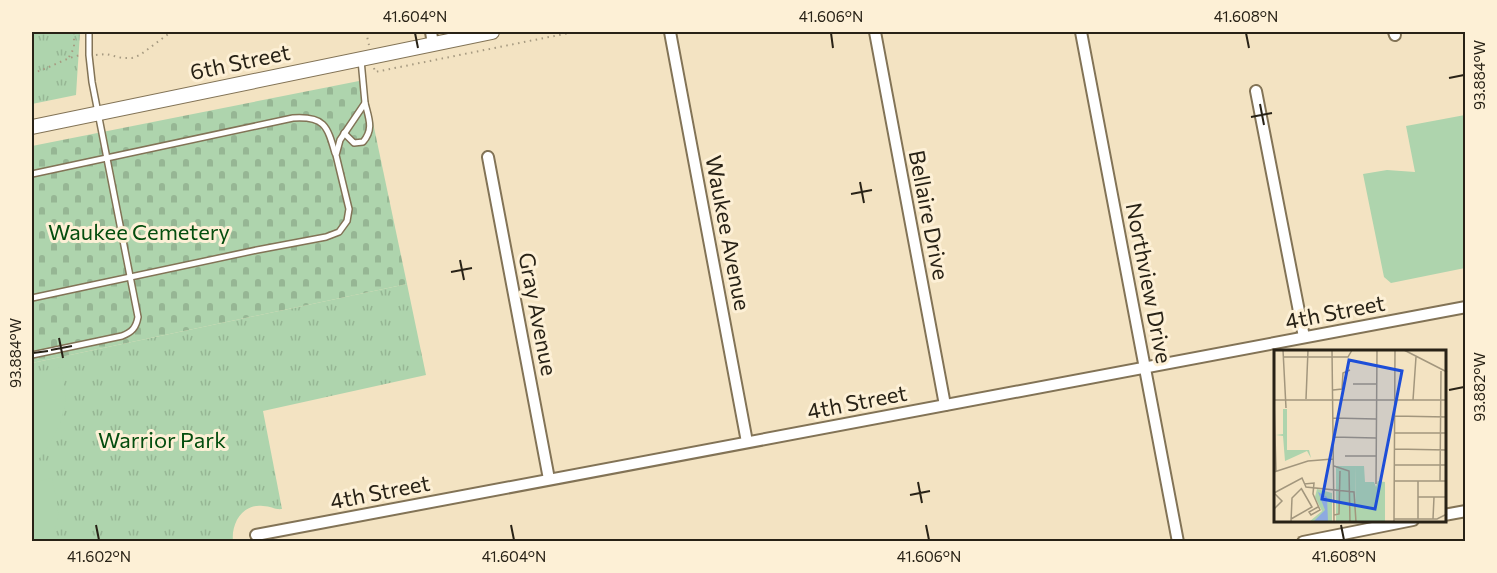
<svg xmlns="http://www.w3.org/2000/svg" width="1497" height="573" font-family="Commissioner,sans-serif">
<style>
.grass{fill:url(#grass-tufts)}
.cemetery{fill:url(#cemetery-stones)}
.pitch{fill:#aed4ad}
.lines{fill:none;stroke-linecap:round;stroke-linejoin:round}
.service-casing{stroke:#827356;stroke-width:8}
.minor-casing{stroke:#827356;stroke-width:14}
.secondary-casing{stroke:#827356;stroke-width:16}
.path{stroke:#a69a81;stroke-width:2;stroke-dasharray:1.5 4.5;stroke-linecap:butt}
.service{stroke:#fff;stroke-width:5}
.minor{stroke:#fff;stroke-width:10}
.secondary{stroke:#fff;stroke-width:14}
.ticks{fill:none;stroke:#282216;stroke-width:2}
.labels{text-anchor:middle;stroke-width:6;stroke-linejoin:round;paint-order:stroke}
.street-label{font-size:22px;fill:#282216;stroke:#fdf0d6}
.park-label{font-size:22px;fill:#044d0e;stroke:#fdf0d6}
.inset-road{fill:none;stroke:#a2967d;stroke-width:1.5}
.view{fill:#1d4ed8;fill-opacity:0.15;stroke:#1d4ed8;stroke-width:3}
.inset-edge{fill:none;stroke:#282216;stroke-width:3}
.neatline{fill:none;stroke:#282216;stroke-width:2}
.ticks-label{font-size:15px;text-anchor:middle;fill:#282216}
</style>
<defs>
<pattern id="grass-tufts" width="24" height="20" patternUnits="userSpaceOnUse" patternTransform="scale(1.5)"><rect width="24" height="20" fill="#aed4ad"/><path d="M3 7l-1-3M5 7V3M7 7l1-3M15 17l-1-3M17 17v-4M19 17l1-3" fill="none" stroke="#96b694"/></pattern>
<pattern id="cemetery-stones" width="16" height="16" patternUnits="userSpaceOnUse" patternTransform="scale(1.5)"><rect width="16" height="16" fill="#aed4ad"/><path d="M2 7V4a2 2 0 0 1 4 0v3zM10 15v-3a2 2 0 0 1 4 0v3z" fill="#96b694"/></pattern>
</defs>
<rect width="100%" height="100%" fill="#f3e3c2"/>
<!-- grass -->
<g class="grass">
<polygon points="32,32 80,32 76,95 32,104"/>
<path d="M407,284L426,375L263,411L282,509C275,510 271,506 263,506C243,503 231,523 233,541L32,542V363Z"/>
</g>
<!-- cemetery -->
<polygon class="cemetery" points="364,80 407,284 32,363 32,146"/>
<!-- pitch -->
<g class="pitch">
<polygon points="1465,115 1465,268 1391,283 1384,277 1363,174 1387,170 1415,172 1406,126"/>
<polygon points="62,367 66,402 60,423 50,444 32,468 32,374"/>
<path d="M52,478C57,505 64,517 49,541H32V483Z"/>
</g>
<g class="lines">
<!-- service casing -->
<g class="service-casing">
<g id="service">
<path d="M344,133L354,143L363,142C374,129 369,119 365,103"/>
<path d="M32,174L293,118C324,116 327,125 335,153"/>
<polyline points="32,298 257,250 326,237 339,232 347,221 349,209 336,155 340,140 365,103 361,60"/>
<path d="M32,355L122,336C132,332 136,328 138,317L92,82L89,55V32"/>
</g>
</g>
<!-- minor casing -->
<g class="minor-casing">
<g id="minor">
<polyline points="431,32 433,44"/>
<polyline points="670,32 747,442"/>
<polyline points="875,32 945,405"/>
<polyline points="1081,32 1178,542"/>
<polyline points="1394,32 1395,35"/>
<polyline points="1256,91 1304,337"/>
<polyline points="488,157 549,479"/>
<polyline points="1444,515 1466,511"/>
<polyline points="256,535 1466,307"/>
<polyline points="1303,542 1413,520"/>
</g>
</g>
<!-- secondary casing -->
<g class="secondary-casing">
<polyline id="secondary" points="32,127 492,32"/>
</g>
<!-- path -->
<g class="path">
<polyline points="312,32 326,32"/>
<polyline points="366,32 369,45"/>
<polyline points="96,55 106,54 122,58 132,58 140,55 171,32"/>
<polyline points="69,57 74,48 74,32"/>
<polyline points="374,68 375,72 574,32"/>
<path d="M32,73C49,69 64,58 81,55"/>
</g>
<!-- service -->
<use href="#service" class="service"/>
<!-- minor -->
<use href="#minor" class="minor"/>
<!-- secondary -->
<use href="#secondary" class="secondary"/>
</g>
<!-- ticks -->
<path class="ticks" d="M415,33L418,48M831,33L833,48M1246,33L1249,48M1449,78L1464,75M1260,104L1264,125M1251,117L1272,113M860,182L864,203M851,194L872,190M460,260L464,280M451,272L472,268M59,338L63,358M51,350L72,346M33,353L48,351M1449,390L1464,387M918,482L922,503M910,495L930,491M96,525L99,540M511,525L514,540M926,525L929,540M1341,525L1344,540"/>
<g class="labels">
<!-- street labels -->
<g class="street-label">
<text transform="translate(240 62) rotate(-12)" y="8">6th Street</text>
<text transform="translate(929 215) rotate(79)" y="8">Bellaire Drive</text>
<text transform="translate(728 233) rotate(79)" y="8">Waukee Avenue</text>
<text transform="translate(1149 283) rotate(79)" y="8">Northview Drive</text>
<text transform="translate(1335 312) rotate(-11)" y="8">4th Street</text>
<text transform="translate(538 314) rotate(79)" y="8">Gray Avenue</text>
<text transform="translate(857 402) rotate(-11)" y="8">4th Street</text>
<text transform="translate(380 492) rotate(-11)" y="8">4th Street</text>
</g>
<!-- park labels -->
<g class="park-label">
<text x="139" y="240">Waukee Cemetery</text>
<text x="162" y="448">Warrior Park</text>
</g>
</g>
<!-- overview -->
<g transform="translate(1274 350)">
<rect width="172" height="172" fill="#f3e3c2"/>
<path d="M9,59H13V100H35L37,108L33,101L11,111L9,86L2,85L9,84ZM81,116H90L91,132H100L102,137L104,131L111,132V172H82ZM43,139L58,143V172H35L48,161L41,147Z" fill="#aed4ad"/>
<path d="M62,116H81L82,172H62Z" fill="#aed4ad"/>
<path d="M44,142L53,147L54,172H39L51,160Z" fill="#8eaae0"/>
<path class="inset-road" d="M9,0L12,58M58,0L60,172M130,0L173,22M9,7H74L78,0M79,34H102M59,40L68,39L69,23L76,20M32,49L34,0M0,50H173M0,50L2,122M139,50L142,7M120,66L173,67M59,68L102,69M120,83H173M59,87L102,88M120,99L173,100M71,106H102M120,115H173M60,116L75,121L76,172M0,122L34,111L59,109M120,131H173M166,131L167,21M30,134L40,133L39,144L46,160L37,165L35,162L44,157M102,134L103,0M0,143L28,128L32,137L80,142L82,172M144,147H173M0,159L8,151L0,143M60,165L65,164L66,121M17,169L38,157L27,138M120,169H163L173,164M144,169V131M159,169L160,147M17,172L18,148L27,139M120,172L121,0"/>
<path class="view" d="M75,10L128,21L101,159L48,149Z"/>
<rect width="172" height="172" class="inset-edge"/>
</g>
<!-- border -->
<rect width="1497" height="573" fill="none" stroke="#fdf0d6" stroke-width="66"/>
<rect x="33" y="33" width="1431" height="507" class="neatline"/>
<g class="ticks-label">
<text x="415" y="22">41.604°N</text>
<text x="831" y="22">41.606°N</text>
<text x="1246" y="22">41.608°N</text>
<text transform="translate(1480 75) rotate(-90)" y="5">93.884°W</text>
<text transform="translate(16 353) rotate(-90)" y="5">93.884°W</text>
<text transform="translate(1480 387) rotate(-90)" y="5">93.882°W</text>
<text x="99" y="562">41.602°N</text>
<text x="514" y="562">41.604°N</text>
<text x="929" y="562">41.606°N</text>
<text x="1344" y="562">41.608°N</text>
</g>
</svg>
